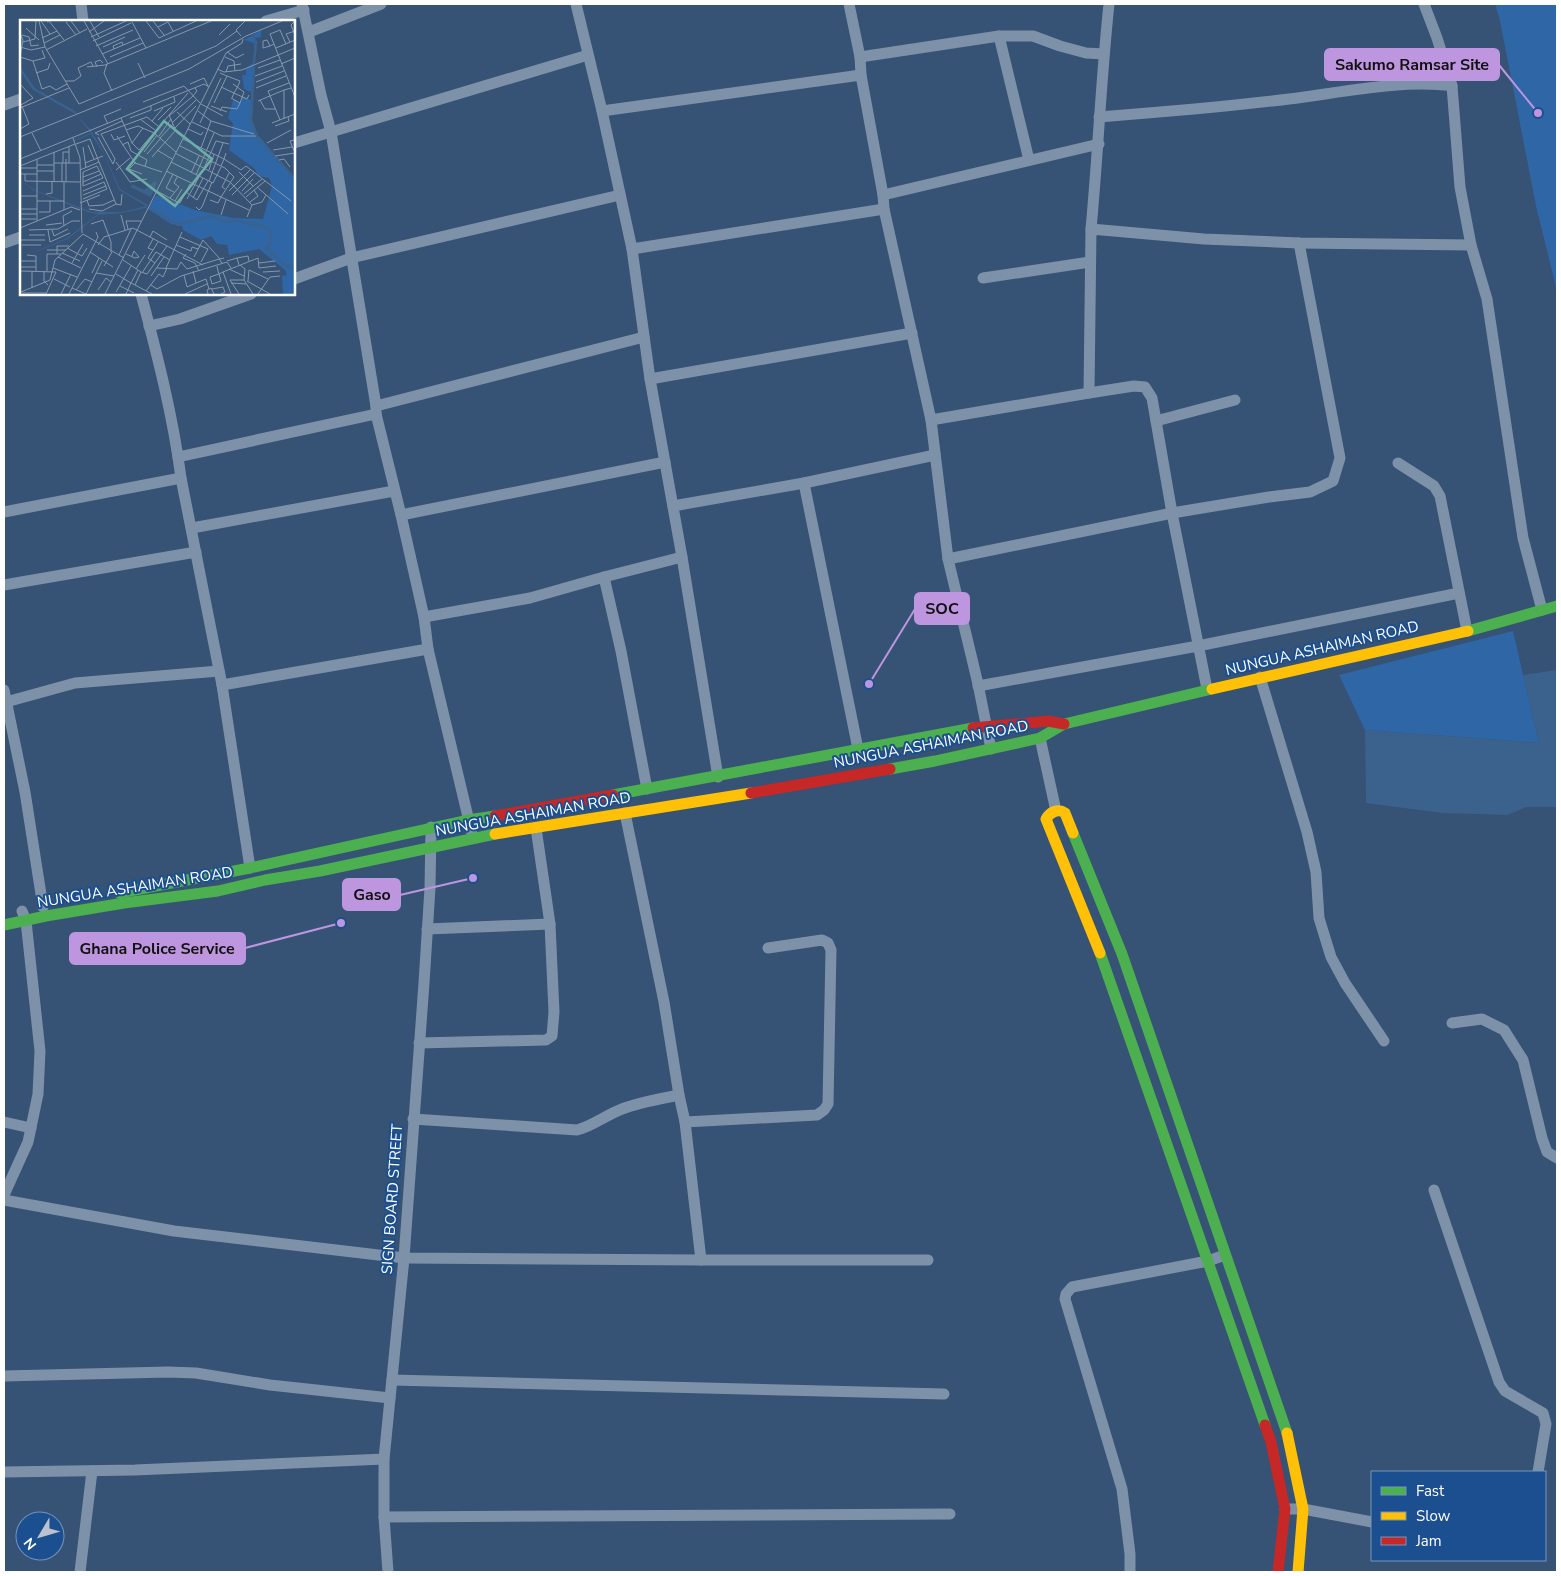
<svg xmlns="http://www.w3.org/2000/svg" width="1561" height="1576" font-family="'Nunito Sans',sans-serif">
<style>
.green{fill:#2f66a5}
.water{fill:#3b618d}
.lines{fill:none;stroke-linecap:round;stroke-linejoin:round}
.street{stroke:#7d92a8;stroke-width:11}
.fast{stroke:#4caf50;stroke-width:11}
.slow{stroke:#ffc107;stroke-width:11}
.jam{stroke:#c62828;stroke-width:11}
.labels{text-anchor:middle;stroke-width:4;stroke-linejoin:round;paint-order:stroke}
.street-label{font-size:15px;fill:#fff;stroke:#1b4f8f}
.inset-river{fill:none;stroke:#3b618d;stroke-width:2.5}
.inset-road{fill:none;stroke:#8697ac;stroke-width:1}
.view{fill:#6fada8;fill-opacity:0.15;stroke:#6fada8;stroke-width:2.5}
.inset-edge{fill:none;stroke:#fff;stroke-width:2.5}
.leader{fill:none;stroke:#bd96df;stroke-width:2}
.callout-dot{fill:#bd96df;stroke:#1b4f8f;stroke-width:2}
.callout{fill:#bd96df;stroke:#bd96df;stroke-width:2}
.callout-label{font-size:16px;text-anchor:middle;font-weight:bold;fill:#111}
</style>
<rect width="100%" height="100%" fill="#365274"/>
<!-- green -->
<g class="green">
<polygon points="1495,4 1557,4 1557,291 1536,206 1500,21"/>
<polygon points="1513,631 1539,743 1365,730 1339,675"/>
</g>
<!-- water -->
<polygon class="water" points="1557,670 1557,807 1526,807 1508,815 1442,813 1366,803 1365,730 1539,743 1523,675"/>
<g class="lines">
<!-- street -->
<g class="street">
<polyline points="81,4 83,21"/>
<polyline points="302,4 321,95 331,132 376,406 376,414 401,515 424,617 428,649 473,838"/>
<polyline points="576,4 602,111 632,249 650,379 682,557 718,777"/>
<polyline points="849,4 860,57 861,75 883,195 884,209 931,420 948,559 978,684 991,749"/>
<polyline points="1424,4 1437,38 1452,86"/>
<polyline points="266,21 304,10"/>
<polyline points="309,32 381,4"/>
<polyline points="999,36 1029,160"/>
<polyline points="860,57 999,36 1033,36 1060,46 1086,53 1104,54"/>
<polyline points="4,105 21,99"/>
<polyline points="602,111 861,75"/>
<path d="M1099,117C1163,112 1226,107 1289,99C1339,93 1403,79 1452,86L1460,187L1471,245L1487,299L1523,538L1542,610"/>
<polyline points="294,143 588,55"/>
<polyline points="883,195 1099,144"/>
<path d="M1091,229C1098,154 1101,79 1109,4"/>
<polyline points="4,243 21,237"/>
<polyline points="632,249 884,209"/>
<polyline points="983,278 1090,262"/>
<polyline points="294,279 351,258 620,195"/>
<path d="M141,294C157,354 173,416 181,478L222,685L250,868"/>
<polyline points="149,326 180,319 251,294"/>
<polyline points="650,379 912,333"/>
<polyline points="1089,393 1134,386 1145,387 1152,398 1172,513 1207,689"/>
<polyline points="376,406 644,337"/>
<polyline points="931,420 1089,393 1091,229 1204,239 1299,243 1471,245"/>
<polyline points="1156,421 1235,400"/>
<polyline points="178,457 376,414"/>
<polyline points="1398,463 1434,486 1440,496 1467,631"/>
<polyline points="804,483 858,749"/>
<polyline points="673,506 804,483 935,455"/>
<polyline points="4,512 181,478"/>
<polyline points="401,515 665,462"/>
<polyline points="192,528 394,491"/>
<polyline points="948,559 1172,513 1269,497 1310,492 1333,481 1340,458 1299,243"/>
<polyline points="604,577 682,557"/>
<polyline points="4,585 196,552"/>
<polyline points="424,617 530,598 604,577 621,651 647,789"/>
<polyline points="1260,677 1307,832 1316,872 1319,918 1331,957 1345,983 1384,1041"/>
<polyline points="222,685 428,649"/>
<polyline points="978,686 1198,646 1459,593"/>
<polyline points="4,690 25,792 43,907"/>
<polyline points="6,702 75,683 219,671"/>
<polyline points="1040,738 1056,811"/>
<polyline points="625,813 664,1002 679,1095 685,1122 701,1260"/>
<polyline points="427,929 550,924"/>
<polyline points="1452,1023 1482,1019 1504,1030 1523,1060 1542,1138 1547,1152 1557,1158"/>
<polyline points="419,1043 546,1040 552,1036 554,1012 550,924 536,828"/>
<path d="M413,1119L577,1130C593,1126 606,1115 622,1109C640,1102 660,1099 679,1095"/>
<polyline points="4,1122 31,1128"/>
<polyline points="685,1122 817,1115 824,1110 828,1104 831,950 828,943 822,940 768,948"/>
<polyline points="1434,1190 1499,1382 1505,1391 1543,1413 1546,1424 1538,1472"/>
<polyline points="4,1195 28,1142 38,1094 40,1051 26,921 22,911"/>
<polyline points="4,1200 174,1231 404,1258 701,1260 928,1260"/>
<polyline points="4,1376 168,1372 196,1373 270,1385 390,1398"/>
<polyline points="392,1380 944,1394"/>
<polyline points="4,1472 135,1470 384,1459"/>
<polyline points="1285,1509 1303,1509 1372,1522"/>
<polyline points="384,1517 950,1514"/>
<polyline points="80,1572 92,1471"/>
<polyline points="388,1572 384,1517 384,1459 404,1258 424,983 430,888 431,827"/>
<polyline points="1130,1572 1130,1554 1122,1489 1065,1299 1066,1294 1072,1287 1208,1261 1225,1255"/>
</g>
<!-- fast -->
<g class="fast">
<polyline points="1468,631 1557,606"/>
<polyline points="890,769 935,761 1040,738 1064,724 1212,689"/>
<polyline points="613,795 973,728"/>
<polyline points="1073,833 1122,954 1287,1433"/>
<polyline points="119,893 250,868 468,820 495,816"/>
<polyline points="4,925 46,916 124,903 218,891 265,880 320,871 495,834"/>
<polyline points="1100,953 1265,1425"/>
</g>
<!-- slow -->
<g class="slow">
<polyline points="1212,689 1468,631"/>
<path d="M1073,833L1065,813C1058,808 1050,812 1046,819L1100,953"/>
<polyline points="495,834 751,793"/>
<polyline points="1287,1433 1303,1509 1298,1572"/>
</g>
<!-- jam -->
<g class="jam">
<polyline points="973,728 1048,721 1064,724"/>
<polyline points="751,793 890,769"/>
<polyline points="495,816 613,795"/>
<polyline points="1265,1425 1271,1442 1285,1509 1278,1572"/>
</g>
</g>
<g class="labels">
<!-- street labels -->
<g class="street-label">
<text transform="translate(1322 648) rotate(-13)" y="5">NUNGUA ASHAIMAN ROAD</text>
<text transform="translate(931 744) rotate(-11)" y="5">NUNGUA ASHAIMAN ROAD</text>
<text transform="translate(533 814) rotate(-10)" y="5">NUNGUA ASHAIMAN ROAD</text>
<text transform="translate(135 887) rotate(-9)" y="5">NUNGUA ASHAIMAN ROAD</text>
<text transform="translate(392 1199) rotate(-86)" y="5">SIGN BOARD STREET</text>
</g>
</g>
<!-- overview -->
<g transform="translate(20 20)">
<rect width="275" height="275" fill="#365274"/>
<path d="M241,10V17L235,18L232,100L238,115L275,158V274H263L262,256L267,255L265,250L239,229L209,235L207,225L197,224L191,216L181,220L163,210L162,206L151,204L128,189L136,175L175,190L214,198L243,199L252,166L249,158L238,156L235,149L209,130L213,103L208,98L213,80L220,83L222,77L231,80V72L224,69L222,55H226V49L234,42V23L224,20Z" fill="#2f66a5"/>
<path d="M56,95L71,110L84,133L100,169L128,185L126,188L102,193L78,195L48,219L0,238L47,218L78,194L67,192L13,170L0,160L15,170L72,192H102L126,186L99,170L84,134L71,114L0,143L71,113ZM135,161L137,163L131,177L110,167L112,164L124,170Z" fill="#3b618d"/>
<path class="inset-river" d="M232,15L236,22L234,43M234,47L231,101L237,116L275,159M0,49L14,69L56,93M131,189L158,205L191,196L206,202L214,200L243,206L250,211L251,223L246,228L265,245L274,248L275,256"/>
<path class="inset-road" d="M19,1L25,27L59,84L196,26L217,11M21,1L30,14M51,1L60,13M64,1L88,44M70,1L79,17M126,1L139,18M133,1L144,15M275,1L271,5L275,15M27,2L29,1L44,20M46,2L56,15M112,2L126,28M138,7L148,2L153,11M6,8L19,20M69,12L84,1M0,13L3,20L0,37M2,15L9,17L11,26L19,25M199,15L210,4M221,16L216,10L225,1M71,17L106,1M22,18L37,11M139,18L176,1M73,21L111,3M3,22L15,19L16,1M270,22L266,14L275,11M24,23L40,15M266,24L260,10L250,14L275,77M76,26L113,10M250,26L247,20L243,21V28L250,26L254,24M0,27L11,30L25,27M83,27L105,17M256,28L275,20M94,29L93,26L102,22L103,25M26,30L67,9M207,32L216,38L224,34M82,34L120,18M0,37L13,41L22,69L30,66L36,70L47,64M90,37L123,23M205,37L214,41L215,51M13,41L25,38L22,30M118,43L125,58M87,44L84,53L92,71M261,44L275,38M67,47L85,45L191,1M77,47L75,42L80,40L83,43M238,48L260,40M197,49L204,52L222,50L275,28M206,52L208,46L221,44M16,53L28,49L30,43M207,56L220,61L218,66M235,56L262,46M45,61H54L61,56L58,48L71,42L73,46M236,62L264,51M0,64L13,78L1,85M170,64L184,58L188,66M218,66L214,73L227,79L229,75M201,67L214,73L212,78M236,68L266,56M211,78L220,83L224,72L213,64M240,80L245,89H255M238,81L264,70M123,82L164,66L180,83M194,83L207,56L200,53M181,84L203,96M191,86L207,92M0,88L49,68M134,91L155,82L154,77M178,91L191,101L234,114M200,91L202,87L217,89L220,83M157,92L170,104M149,95L157,113L164,118M149,96L172,77L177,71L175,68M101,98L112,123L123,108M110,98L131,90V86M120,99L135,110M264,99V70L271,68M138,100L151,87M260,100L248,71L269,63M132,101L143,88M172,102L202,116H236M152,103L176,80M180,103L201,58M252,103L275,94M88,104L84,96L101,89M255,106L269,101L268,97M155,108L176,86M0,109L9,104L2,86M168,109L181,115L183,112M106,110L118,106L134,113L156,132M12,113L21,131M91,114L94,120L105,116M79,115L75,113L102,101M97,116L115,143L142,152M139,116L151,99M0,117L169,49L226,16L262,1M78,117L93,144L95,139L81,114L127,97L138,106M53,118L60,138L62,213M140,118L153,104M163,119L204,139L206,133M275,120L270,121L275,133M112,123L119,130L168,73M247,123L271,110M56,124L70,119L79,142L60,150M68,125L74,139M102,125L108,122L111,131L127,140L125,146M49,126V143M63,127L66,148M181,128L191,101M137,130L152,139M253,130L272,127M34,132V162M124,132L137,115M155,133L210,162L232,185M127,134L141,118M255,136L275,133M132,137L156,110M0,139L184,64L189,67M17,139V201M46,139V162M259,140L264,139L270,147M96,142L110,162L127,159M116,142L109,149L122,154M151,142L193,163L201,147M34,143H60M42,143V162M43,143V132H49M65,143L83,136M17,145H34M0,146L55,124M201,146L204,139L221,150L226,146L271,181M0,148H17M184,148L196,121L209,124M96,150L110,138M189,150L194,134M17,151H34M146,151L201,177L214,157L205,148L160,126M219,152L233,166M171,153L179,136M0,154H17M5,154V161L60,162M153,154L146,168L154,172M176,155L194,113M63,157L79,151M189,161L203,123M44,162V190M63,162L81,154M63,166V152L77,146L83,158M63,166L83,158M237,167L268,194M205,169L202,167L209,153M137,171L155,181L162,169M209,171L231,149M222,171L233,159M166,172L177,180L188,161M26,174L32,173V162M224,174L242,159M63,175L86,166M212,175L235,152M0,176H17M226,177L245,161M150,178L159,167L154,163L157,157M173,178L183,158M63,179L87,169L84,162L63,171M167,179L179,157M67,180L69,186L83,185L94,180M190,180L198,183L201,177L229,190M17,181H44M155,181L160,183L170,164M230,182L238,176L234,170M60,183L80,175M96,184L101,185L102,174M176,187L179,190L182,187L192,162M0,189H17M69,189L82,191L96,184L79,142M19,192H30V181M0,194H17M101,195L105,210M201,195L206,180M227,197L232,185L242,182L246,175M0,199H16M71,204L83,200L91,222V232M26,205L42,203M44,206L43,196L52,191M108,209L106,201H121M9,210L38,209L52,201H60M28,210L30,222L50,213M32,210L34,216L48,209M63,214L104,238M9,215H25M130,217L133,211L147,220M160,217L188,229L181,242M0,220H25M2,225H21M78,225L84,217L113,208L183,245M156,225L171,231L172,227L178,229M47,228L62,236L67,228M27,230H46M133,230L128,228L133,219M70,232L93,247M42,233L60,241M37,234V226H49M106,234L115,238L119,237L114,231L112,236M166,234L163,238L175,243L179,251M7,235L16,236V251M99,235L111,209M38,237L61,248M174,237L183,220L200,239L204,238M217,238L228,236L229,241M103,240L121,252L115,265L111,263L106,274M0,241H16M207,241L217,238L219,245M52,243L63,224M135,243L128,238L138,222M239,243L255,241M220,245L225,249L224,260L233,274M84,246L92,232M197,246L198,251L199,254L201,261L192,264L190,257L199,254L203,252M0,247H16M33,248L57,257M137,248L157,249M146,248L162,212M116,249L125,235M157,249L161,242L167,249L199,239L202,243M209,249L224,256M0,251L36,252L26,274M12,251V268M24,251V261L28,265M27,251V234H41M121,252L127,254L147,226M243,252L260,251M72,253L79,238M76,253L94,256M122,253L136,232L150,240M96,254L111,263L118,250M164,255L167,267L176,263L173,251M131,256L144,237M34,259L50,267M227,261L250,274M228,261L229,250L248,259M176,263L186,259L189,269M211,263L226,264M115,265L132,274M131,265L137,269L161,256L207,242L211,248M100,266L114,273M52,268L66,274M192,269L203,267L205,272L201,274M56,270L65,259L72,262M78,270L86,258L91,262M126,271L139,254L143,257L147,248M0,272V208L51,187L60,190M1,272L30,260L35,240L63,214M96,272L111,246M2,273H26M41,274L51,254M49,274L78,217L76,212M66,274L82,241M85,274L206,33L222,23L223,19M165,274L187,264M188,274L187,270L191,268L194,274M211,274L203,252L238,238L239,248L256,246M219,274L210,260H224M238,274L250,257L260,256"/>
<path class="view" d="M144,101L192,139L155,186L107,149Z"/>
<rect width="275" height="275" class="inset-edge"/>
</g>
<!-- callouts -->
<path class="leader" d="M1538 113L1499 65M869 684L915 609M473 878L400 895M341 923L245 948"/>
<g class="callout-dot">
<circle cx="1538" cy="113" r="5"/>
<circle cx="869" cy="684" r="5"/>
<circle cx="473" cy="878" r="5"/>
<circle cx="341" cy="923" r="5"/>
</g>
<g class="callout">
<rect x="1325" y="49" width="174" height="31" rx="5"/>
<rect x="915" y="593" width="54" height="31" rx="5"/>
<rect x="343" y="879" width="57" height="31" rx="5"/>
<rect x="70" y="933" width="175" height="31" rx="5"/>
</g>
<g class="callout-label">
<text x="1412" y="70">Sakumo Ramsar Site</text>
<text x="942" y="614">SOC</text>
<text x="372" y="900">Gaso</text>
<text x="157" y="954">Ghana Police Service</text>
</g>
<!-- border -->
<rect width="1561" height="1576" fill="none" stroke="#ffffff" stroke-width="10"/>
<!-- legend -->
<rect x="1371" y="1471" width="175" height="90" fill="#1b4f8f" stroke="#7695bc"/>
<rect x="1381" y="1487" width="25" height="8" fill="#4caf50" stroke="#7695bc"/>
<text x="1416" y="1496" font-size="15" fill="#ffffff">Fast</text>
<rect x="1381" y="1512" width="25" height="8" fill="#ffc107" stroke="#7695bc"/>
<text x="1416" y="1521" font-size="15" fill="#ffffff">Slow</text>
<rect x="1381" y="1537" width="25" height="8" fill="#c62828" stroke="#7695bc"/>
<text x="1416" y="1546" font-size="15" fill="#ffffff">Jam</text>
<!-- north arrow -->
<g transform="translate(40 1536) rotate(232)"><circle r="24" fill="#1b4f8f" stroke="#7695bc"/>
<path d="M0-4L9 19L0 12L-9 19Z" fill="#b9c2ce"/>
<text y="-8" font-size="14" font-weight="bold" text-anchor="middle" fill="#ffffff">N</text>
</g>
</svg>
